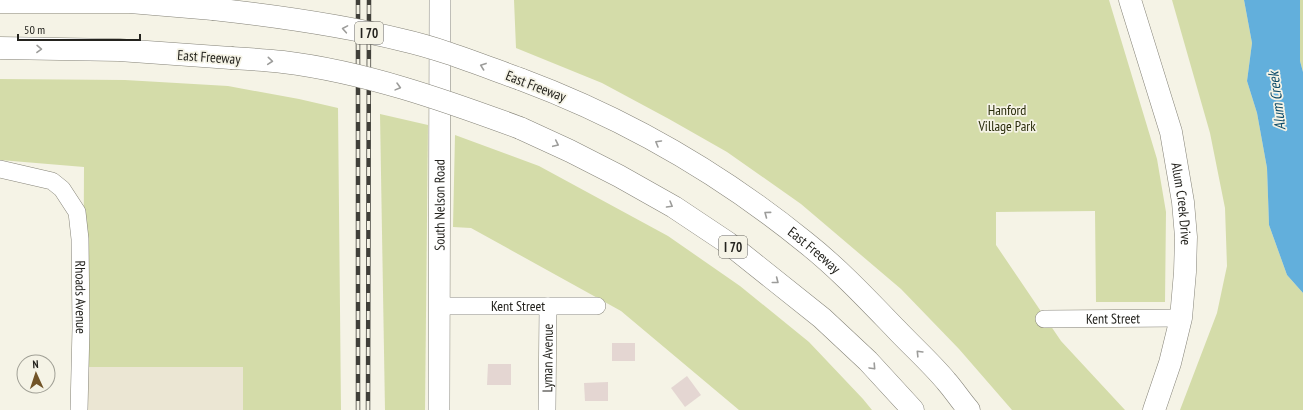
<svg xmlns="http://www.w3.org/2000/svg" width="1303" height="410" font-family="'PT Sans Narrow',sans-serif">
<style>
.built{fill:#ebe6d3}
.green{fill:#d4dca9}
.water{fill:#62afdc}
.building{fill:#e4d6d2}
.lines{fill:none;stroke-linecap:round;stroke-linejoin:round}
.minor-casing{stroke:#858378;stroke-width:18}
.tertiary-casing{stroke:#858378;stroke-width:22}
.primary-casing{stroke:#858378;stroke-width:23}
.motorway-casing{stroke:#858378;stroke-width:23}
.minor{stroke:#fff;stroke-width:17}
.tertiary{stroke:#fff;stroke-width:21}
.primary{stroke:#fff;stroke-width:22}
.motorway{stroke:#fff;stroke-width:22}
.rail-casing{stroke:#403f39;stroke-width:4.5}
.rail{stroke:#f5f3e6;stroke-width:3;stroke-dasharray:9;stroke-linecap:butt}
.motorway-bridge-casing{stroke:#858378;stroke-width:23;stroke-linecap:butt}
.motorway-bridge{stroke:#fff;stroke-width:22}
.oneway{stroke:#9c9c9a}
.labels{text-anchor:middle;stroke-width:3.5;stroke-linejoin:round;paint-order:stroke}
.shield{fill:#f5f3e6;stroke:#63615a;stroke-width:1}
.shield-label{font-size:13px;font-weight:bold;fill:#24231e}
.street-label{font-size:14px;fill:#24231e;stroke:#f5f3e6}
.park-label{font-size:14px;fill:#292c0a;stroke:#f5f3e6}
.water-label{font-size:15px;font-style:italic;fill:#0f4d6b;stroke:#f5f3e6}
</style>
<rect width="100%" height="100%" fill="#f5f3e6"/>
<!-- built -->
<polygon class="built" points="83,367 244,367 243,410 82,410"/>
<!-- green -->
<g class="green">
<polygon points="514,0 1109,0 1157,159 1166,212 1165,302 1096,302 1095,211 996,212 996,245 1061,341 1125,410 1012,410 959,349 901,289 801,204 727,152 669,119 602,83 516,48"/>
<polygon points="1172,0 1244,0 1252,43 1247,81 1257,113 1267,168 1269,225 1287,275 1303,293 1303,410 1180,410 1217,313 1227,266 1225,208 1210,133"/>
<polygon points="1300,0 1303,0 1303,72 1300,61"/>
<polygon points="0,79 125,80 228,86 299,99 338,108 341,410 243,410 243,367 83,367 84,167 0,160"/>
<polygon points="380,114 428,125 425,410 385,410"/>
<polygon points="455,135 539,166 668,236 740,286 809,342 863,399 872,410 739,410 621,311 471,228 453,227"/>
</g>
<!-- water -->
<polygon class="water" points="1244,0 1300,0 1300,61 1303,72 1303,293 1287,275 1269,225 1267,168 1257,113 1247,81 1252,43"/>
<!-- building -->
<g class="building">
<rect x="612" y="343" width="23" height="18"/>
<polygon points="488,364 511,364 511,385 487,385"/>
<polygon points="687,376 701,395 685,407 671,388"/>
<polygon points="608,382 608,401 585,401 584,383"/>
</g>
<g class="lines">
<!-- minor casing -->
<g class="minor-casing">
<g id="minor">
<path id="s1" d="M0,169L52,181L62,189L77,212L80,239L81,328L79,410"/>
<path id="s2" d="M439,306H597"/>
<path id="s3" d="M1044,319L1181,318"/>
<path id="s4" d="M547,410L548,306"/>
</g>
</g>
<!-- tertiary casing -->
<g class="tertiary-casing">
<g id="tertiary">
<path id="s5" d="M439,410L440,0"/>
</g>
</g>
<!-- primary casing -->
<g class="primary-casing">
<g id="primary">
<path id="s6" d="M1130,0L1171,132L1183,202L1186,237L1185,272L1181,318L1170,363L1154,410"/>
</g>
</g>
<!-- motorway casing -->
<g class="motorway-casing">
<g id="motorway">
<polyline points="0,2 130,2 213,9"/>
<polyline points="0,48 119,50 231,58"/>
<path id="s7" d="M520,79C622,117 720,173 805,242C838,268 867,299 896,329C913,347 931,363 946,381C954,390 961,401 969,410"/>
<polyline points="520,128 570,151 619,176 674,207 728,243 822,318 868,361 913,410"/>
</g>
</g>
<!-- minor -->
<use href="#minor" class="minor"/>
<!-- tertiary -->
<use href="#tertiary" class="tertiary"/>
<!-- primary -->
<use href="#primary" class="primary"/>
<!-- motorway -->
<use href="#motorway" class="motorway"/>
<!-- rail casing -->
<g class="rail-casing">
<g id="rail">
<polyline points="358,410 358,0"/>
<polyline points="368,410 369,0"/>
</g>
</g>
<!-- rail -->
<use href="#rail" class="rail"/>
<!-- motorway-bridge casing -->
<g class="motorway-bridge-casing">
<g id="motorway-bridge">
<path d="M213,9C276,16 341,25 402,40C442,49 481,65 520,79"/>
<path d="M231,58C249,59 266,60 283,62C365,72 444,100 520,128"/>
</g>
</g>
<!-- motorway-bridge -->
<use href="#motorway-bridge" class="motorway-bridge"/>
</g>
<!-- one-way arrows -->
<defs><path id="oneway-chevron" d="M-2-3.5L2.5 0L-2 3.5" fill="none" stroke-width="1.6" stroke-linecap="round" stroke-linejoin="round"/></defs>
<g class="oneway">
<use href="#oneway-chevron" transform="translate(345 29) rotate(-170)"/>
<use href="#oneway-chevron" transform="translate(39 49) rotate(1)"/>
<use href="#oneway-chevron" transform="translate(270 61) rotate(5)"/>
<use href="#oneway-chevron" transform="translate(483 66) rotate(-160)"/>
<use href="#oneway-chevron" transform="translate(398 87) rotate(15)"/>
<use href="#oneway-chevron" transform="translate(658 143) rotate(-150)"/>
<use href="#oneway-chevron" transform="translate(556 144) rotate(25)"/>
<use href="#oneway-chevron" transform="translate(670 205) rotate(30)"/>
<use href="#oneway-chevron" transform="translate(767 214) rotate(-143)"/>
<use href="#oneway-chevron" transform="translate(776 281) rotate(38)"/>
<use href="#oneway-chevron" transform="translate(919 353) rotate(-134)"/>
<use href="#oneway-chevron" transform="translate(873 367) rotate(47)"/>
</g>
<g class="labels">
<!-- shield labels -->
<g class="shield">
<rect x="355" y="22" width="28" height="22" rx="3"/>
<rect x="719" y="236" width="28" height="22" rx="3"/>
</g>
<g class="shield-label">
<text x="369" y="38">I 70</text>
<text x="733" y="252">I 70</text>
</g>
<!-- street labels -->
<g class="street-label">
<text transform="translate(209 57) rotate(4)" y="5">East Freeway</text>
<text transform="translate(536 86) rotate(21)" y="5">East Freeway</text>
<text dy="5" stroke="none"><textPath href="#s6" startOffset="211">Alum Creek Drive</textPath></text>
<text dy="5" stroke="none"><textPath href="#s5" startOffset="205">South Nelson Road</textPath></text>
<text dy="5" stroke="none"><textPath href="#s7" startOffset="342">East Freeway</textPath></text>
<text dy="5" stroke="none"><textPath href="#s1" startOffset="179">Rhoads Avenue</textPath></text>
<text dy="5" stroke="none"><textPath href="#s2" startOffset="79">Kent Street</textPath></text>
<text dy="5" stroke="none"><textPath href="#s3" startOffset="69">Kent Street</textPath></text>
<text dy="5" stroke="none"><textPath href="#s4" startOffset="52">Lyman Avenue</textPath></text>
</g>
<!-- park labels -->
<g class="park-label">
<text x="1007" y="115">Hanford<tspan x="1007" dy="16">Village Park</tspan></text>
</g>
<!-- water labels -->
<g class="water-label">
<text transform="translate(1277 101) rotate(-97)" y="5">Alum Creek</text>
</g>
</g>
<!-- north arrow -->
<g transform="translate(36 374) rotate(357)"><circle r="19" fill="#f5f3e6" stroke="#a1a096"/>
<path d="M0-3L7 15L0 10L-7 15Z" fill="#725428"/>
<text y="-6" font-size="11" font-weight="bold" text-anchor="middle" fill="#24231e">N</text>
</g>
<!-- scale -->
<path d="M18 34v6h122v-6" fill="none" stroke="#24231e" stroke-width="2"/>
<text x="24" y="34" font-size="12" fill="#24231e" stroke="#f5f3e6" stroke-width="3" paint-order="stroke">50 m</text>
</svg>
